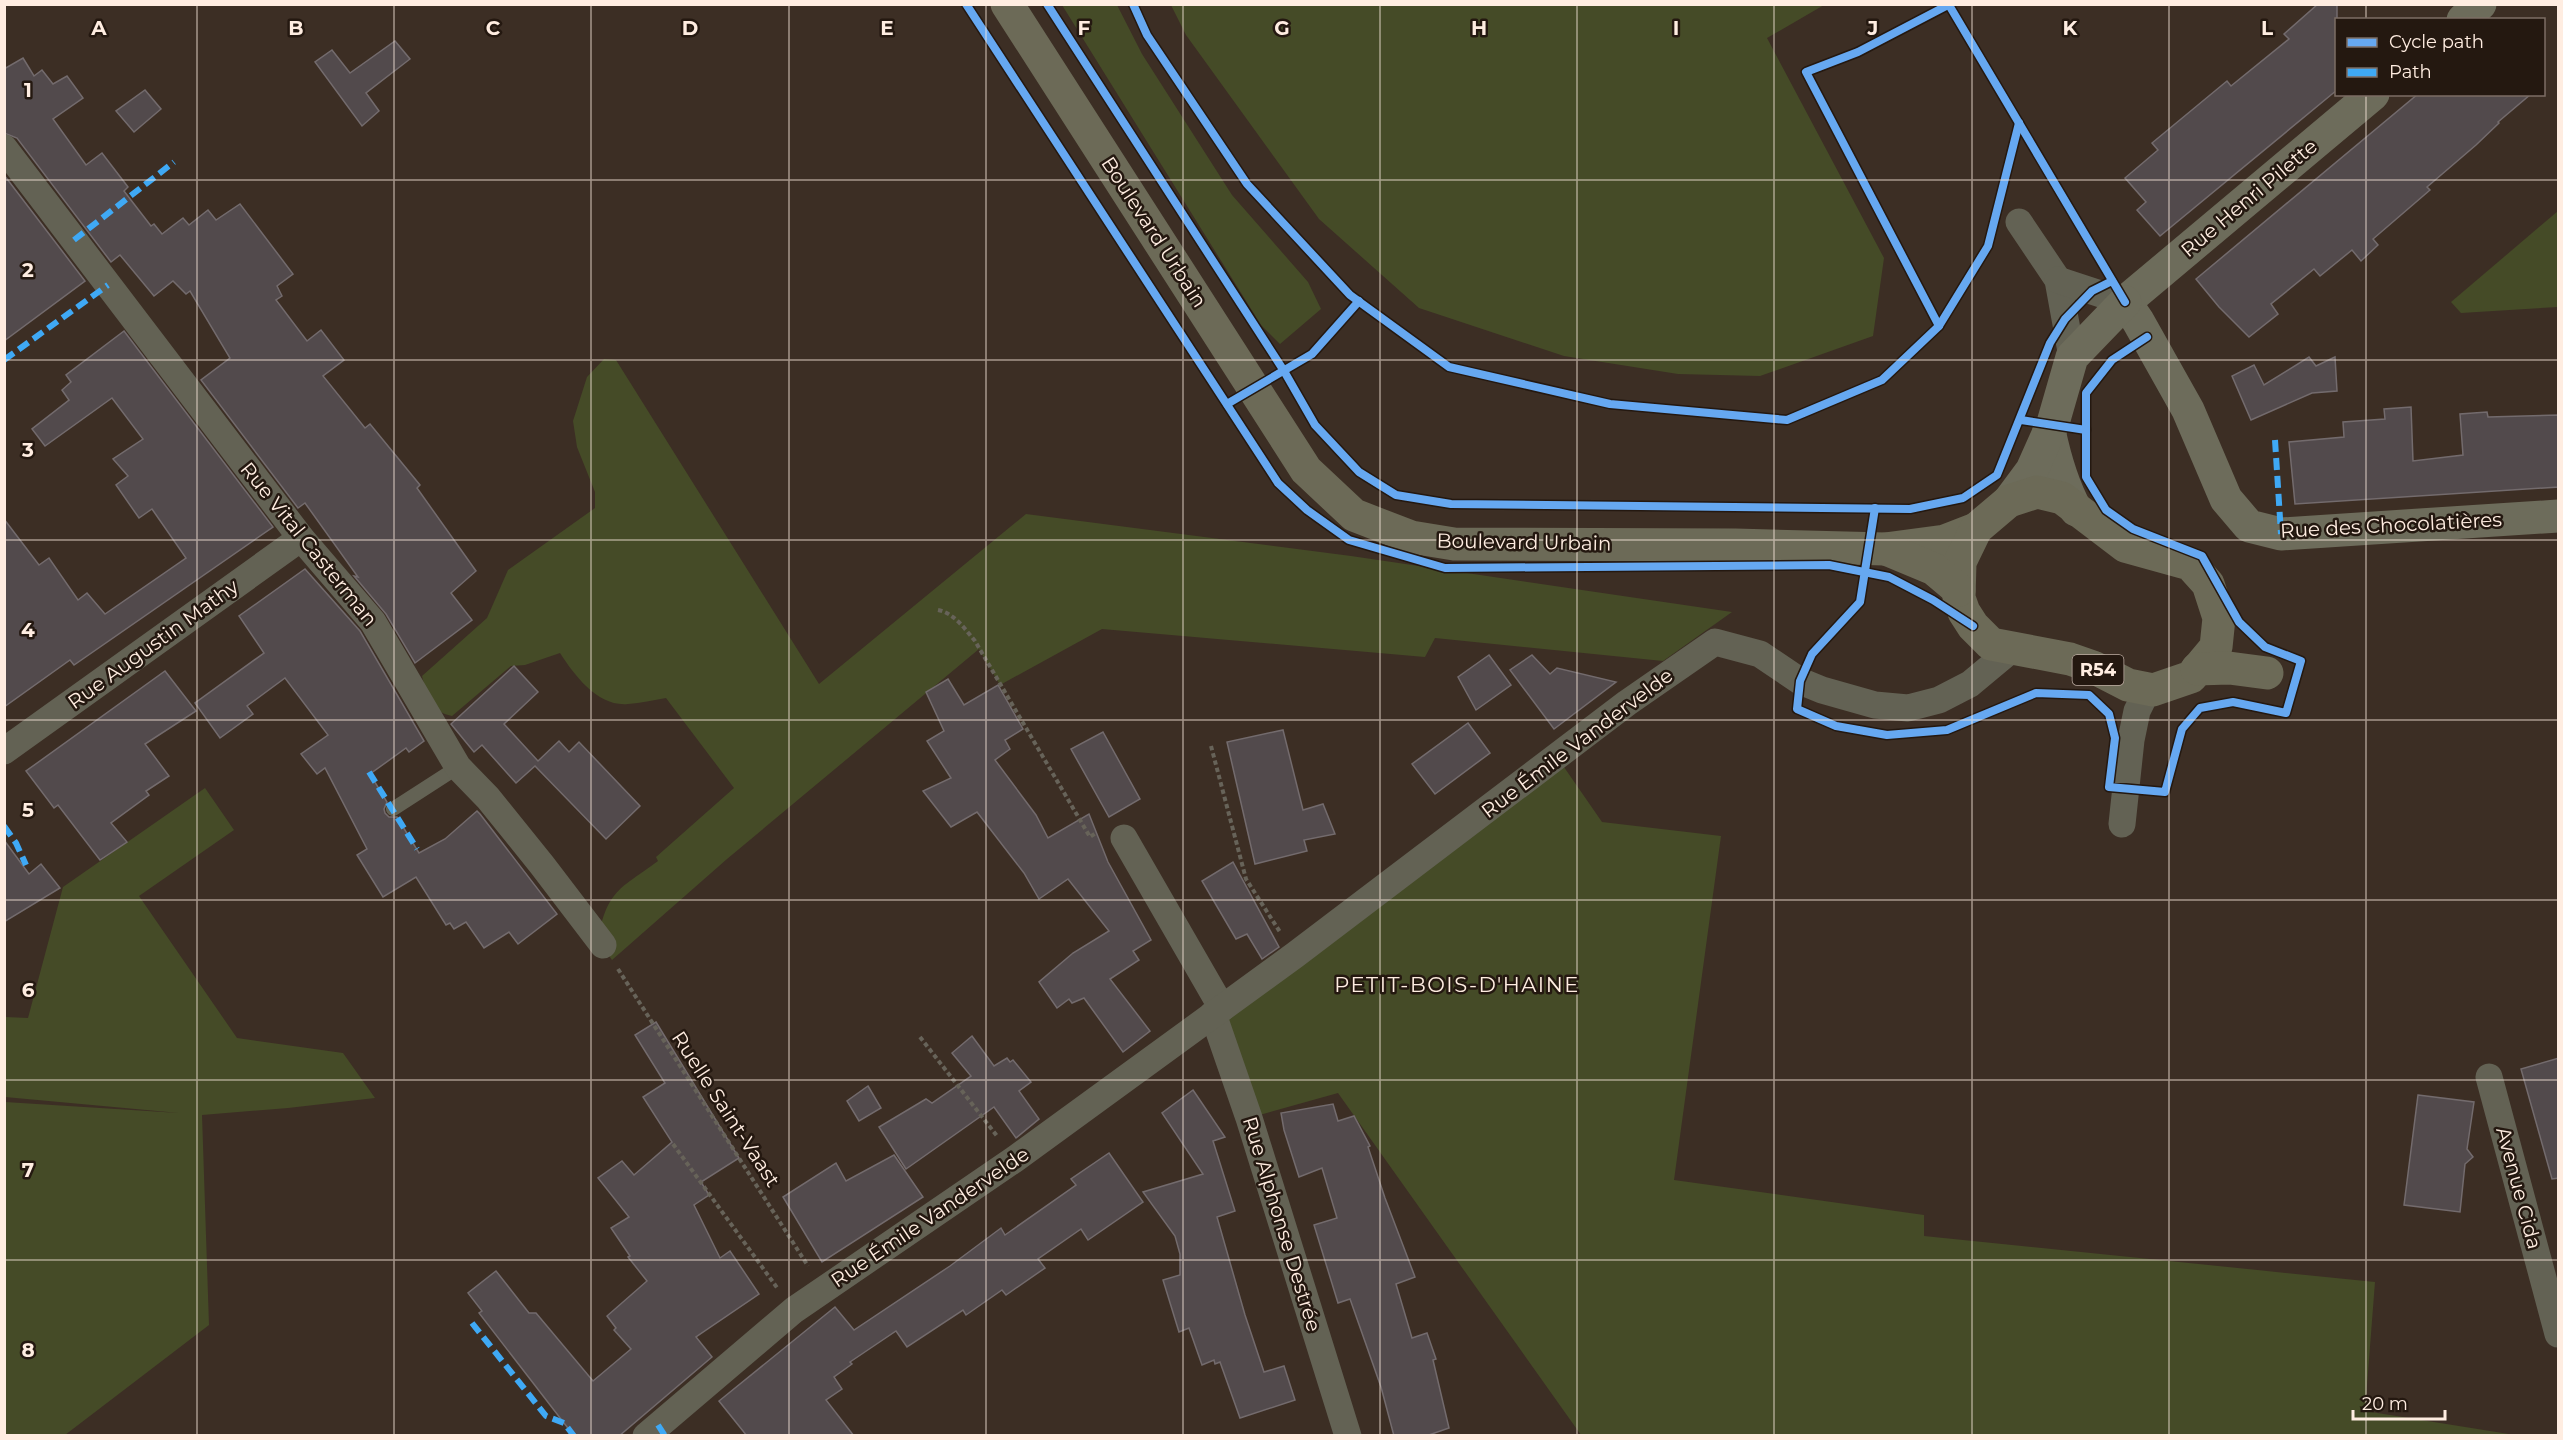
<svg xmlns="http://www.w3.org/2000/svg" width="2563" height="1440" font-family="Montserrat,sans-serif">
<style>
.green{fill:#454b27}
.building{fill:#524a4c;stroke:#736b6d;stroke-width:1.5}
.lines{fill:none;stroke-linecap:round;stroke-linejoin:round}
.path{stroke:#676359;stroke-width:4;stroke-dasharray:4.5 3;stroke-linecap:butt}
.lane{stroke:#636254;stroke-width:14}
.street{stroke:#636254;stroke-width:27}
.secondary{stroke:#6d6c5b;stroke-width:33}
.primary{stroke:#6c6a57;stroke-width:33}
.quiet{stroke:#3fa9f5;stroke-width:6;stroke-dasharray:12 6;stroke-linecap:butt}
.cycleway-casing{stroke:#241810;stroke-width:11}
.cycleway{stroke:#66a8f1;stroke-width:8}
.grid{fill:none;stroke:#ffede1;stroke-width:1.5;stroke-opacity:0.55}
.labels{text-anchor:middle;stroke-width:5;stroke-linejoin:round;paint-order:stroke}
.shield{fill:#241810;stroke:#bdada2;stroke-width:1.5}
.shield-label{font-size:18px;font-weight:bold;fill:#ffede1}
.street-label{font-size:20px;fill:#ffede1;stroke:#241810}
.neighbourhood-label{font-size:21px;letter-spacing:1.5px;fill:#ffede1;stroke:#241810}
.grid-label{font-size:20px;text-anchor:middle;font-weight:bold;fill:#ffede1;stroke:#241810;stroke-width:5;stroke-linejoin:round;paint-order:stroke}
</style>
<rect width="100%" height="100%" fill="#3c2e24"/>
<!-- green -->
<g class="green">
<polygon points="1062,5 1117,5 1142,54 1232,195 1308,282 1321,309 1280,344 1261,325"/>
<polygon points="1171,5 1824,5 1767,38 1884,258 1873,336 1760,376 1678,374 1564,356 1419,308 1319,219 1186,35"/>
<polygon points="2558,211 2558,307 2461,313 2451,302"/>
<path d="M604,359L616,360L819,684L1026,514L1351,556L1732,612L1663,661L1435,638L1425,657L1102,629L1000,685L979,649L727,859L612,960L598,940C607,890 620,889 658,861L656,857L734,788L666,698C653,700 641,703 628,704C598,707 575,676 560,653L525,665L511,666L452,716C431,712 427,696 422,676L487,618L508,570L595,508V492L577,447L573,421L587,377Z"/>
<polygon points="1557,757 1602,822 1721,836 1674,1180 1924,1215 1924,1236 2375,1282 2365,1411 2515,1435 1581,1435 1338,1093 1249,1118 1222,1008"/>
<polygon points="205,788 234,830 139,896 237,1038 343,1053 375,1098 288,1108 202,1115 209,1325 65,1435 5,1435 5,1102 179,1113 5,1097 5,1017 28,1018 63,887"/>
</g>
<!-- building -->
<g class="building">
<polygon points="2318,4 2337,4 2337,90 2160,236 2137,210 2146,202 2125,178 2158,150 2152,143 2227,81 2231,86 2289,39 2284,34"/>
<polygon points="395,41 410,59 366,93 379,111 362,126 315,62 332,50 350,73"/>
<polygon points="23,58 34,76 42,70 53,84 67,76 83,98 53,119 86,165 102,153 128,187 124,191 151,226 154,224 162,234 183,218 189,225 208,210 216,220 240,204 293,274 277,286 282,296 276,300 307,341 321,330 344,360 323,376 365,428 370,424 420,485 417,488 476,571 451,593 472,620 415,663 386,614 354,576 358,577 305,503 298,508 201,380 230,358 190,291 186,294 173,281 154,296 120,255 111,262 17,138 4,133 4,69"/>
<polygon points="145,90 161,109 134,132 116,111"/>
<polygon points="2418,94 2531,94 2498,122 2499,123 2476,145 2427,187 2430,190 2373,239 2378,245 2361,261 2352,250 2320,276 2314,269 2271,304 2278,314 2249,337 2219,307 2196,279"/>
<polygon points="4,175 85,281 4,341"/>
<polygon points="124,331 273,527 74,665 70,660 4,707 4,519 39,565 49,558 78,600 87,593 105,614 186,558 152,509 139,518 116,485 128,476 113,459 143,439 112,398 45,446 32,429 69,400 62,390 71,382 66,375"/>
<polygon points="2309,357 2316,366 2335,357 2337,391 2312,393 2251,420 2232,376 2254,365 2264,385"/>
<polygon points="2411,407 2413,461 2463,455 2460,414 2487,412 2488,417 2559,415 2559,487 2295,504 2289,442 2344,437 2343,422 2385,419 2384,409"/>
<polygon points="305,569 360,631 424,741 409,752 406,748 370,774 387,802 384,809 385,813 389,817 397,817 419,853 445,839 477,811 480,814 557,914 518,944 509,932 484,948 466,922 454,929 450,923 446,925 416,877 383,897 357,855 367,849 325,768 317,774 301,754 328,735 285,678 247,706 253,714 220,738 195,703 264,653 239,616"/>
<polygon points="1489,655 1511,685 1476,710 1458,677"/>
<polygon points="1532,655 1550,674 1557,668 1616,682 1554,729 1510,670"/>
<polygon points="514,666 538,692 504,724 538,761 559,741 569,752 579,742 640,806 606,839 535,766 516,783 482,745 474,752 451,724"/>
<polygon points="165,671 196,711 145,744 169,776 146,791 149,795 111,823 127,842 100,860 58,805 54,808 26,771"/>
<polygon points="948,679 964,705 998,685 1023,729 1005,740 1010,749 995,760 1036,815 1048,838 1089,814 1108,862 1151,940 1133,951 1139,960 1110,979 1150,1031 1123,1052 1084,998 1072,1003 1069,999 1057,1008 1039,982 1073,953 1109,931 1068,879 1039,899 1024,873 977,812 951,827 923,791 951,778 927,741 944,731 926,692"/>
<polygon points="1468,723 1490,753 1435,794 1412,764"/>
<polygon points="1283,730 1303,810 1323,804 1335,834 1304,840 1307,851 1255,864 1227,742"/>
<polygon points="1103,732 1140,799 1109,817 1071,749"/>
<polygon points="4,840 29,874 41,864 60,888 4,922"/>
<polygon points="1233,862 1279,947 1262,959 1247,934 1236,939 1202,881"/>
<polygon points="656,1022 739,1158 701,1182 709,1195 694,1205 720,1258 730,1251 759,1294 696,1337 712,1357 619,1436 574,1436 479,1313 482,1311 468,1293 496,1271 529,1313 536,1313 593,1381 631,1349 614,1330 616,1328 607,1316 647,1281 628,1257 630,1256 611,1228 629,1217 598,1178 622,1161 634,1175 672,1142 643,1097 665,1083 635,1035"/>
<polygon points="972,1036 994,1066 1007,1058 1010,1062 1013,1060 1031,1082 1019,1091 1039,1119 1016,1138 994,1107 906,1169 879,1127 926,1099 932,1103 971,1076 952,1053"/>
<polygon points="2559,1058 2559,1178 2552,1179 2521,1069"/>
<polygon points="868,1086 881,1108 859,1121 847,1101"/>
<polygon points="1193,1090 1225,1137 1213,1141 1235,1211 1217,1217 1245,1315 1264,1372 1284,1366 1295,1400 1240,1418 1220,1362 1215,1364 1214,1360 1202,1365 1189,1328 1179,1332 1163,1280 1180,1275 1180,1254 1175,1236 1143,1192 1203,1174 1162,1113"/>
<polygon points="2418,1095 2474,1102 2467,1149 2473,1157 2465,1164 2460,1212 2404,1205"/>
<polygon points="1333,1104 1338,1121 1354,1116 1370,1146 1368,1147 1385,1198 1415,1277 1396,1284 1412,1338 1427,1333 1436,1359 1433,1360 1449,1428 1426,1436 1394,1436 1381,1387 1350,1299 1338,1303 1314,1225 1337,1218 1322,1168 1299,1177 1284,1130 1281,1113"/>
<polygon points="1109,1153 1143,1202 1088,1240 1081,1229 1038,1259 1045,1268 1006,1295 1002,1290 966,1315 963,1310 907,1347 896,1331 850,1362 852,1364 834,1377 842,1389 826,1400 854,1436 747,1436 719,1401 835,1307 854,1330 950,1266 1001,1228 1005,1235 1076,1185 1071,1179"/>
<polygon points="894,1155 923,1197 822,1262 783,1197 836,1163 846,1181"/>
</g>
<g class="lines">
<!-- path -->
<g class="path">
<path d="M938,610C954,613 965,629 975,641L1090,837L1096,833"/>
<polyline points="1211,746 1246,879 1280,932"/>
<polyline points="618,969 808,1266"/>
<polyline points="920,1037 997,1136"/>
<polyline points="673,1144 778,1289"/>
</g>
<!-- lane -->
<polyline class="lane" points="393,809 458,767"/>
<!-- street -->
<g class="street">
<polyline points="4,148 301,538 373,622 458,767 488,798 542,865 603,945"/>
<polyline points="2019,222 2058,280 2072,357"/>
<polyline points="2058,280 2125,302"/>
<polyline points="4,751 301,538"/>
<polyline points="2122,824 2131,740 2137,711 2148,689"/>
<polyline points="1124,838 1222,1008"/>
<polyline points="1213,1014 1249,1118 1348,1436"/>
<polyline points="2489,1077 2558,1334"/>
<polyline points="646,1436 794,1310 1015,1159 1295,955 1627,703 1715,642 1760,654 1800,681 1822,690 1875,705 1908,708 1939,700 1970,684 2006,654 2015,649"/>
</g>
<!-- secondary -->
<g class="secondary">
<polyline points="2463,20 2480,4"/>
<polyline points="2373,94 2125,302 2138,321 2188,410 2226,499 2249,526 2281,534 2558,516"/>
<path d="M2049,430C2055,459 2062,484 2076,510"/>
<polyline points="2009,501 2032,470 2053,423 2072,357 2125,302"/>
</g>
<!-- primary -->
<g class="primary">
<polyline points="1007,4 1306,470 1354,515 1411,537 1454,544 1735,545 1885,549 1945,541 1976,529"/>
<polygon points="2037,492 2062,498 2125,546 2190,564 2208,584 2219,618 2216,647 2191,677 2153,690 2128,685 2093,667 2070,659 1991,644 1973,626 1964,612 1959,598 1960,562 1976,529 2009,501"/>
<polyline points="1886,549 1934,569 1959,590"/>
<polyline points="2197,669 2229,668 2267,673"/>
</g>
<!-- quiet -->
<g class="quiet">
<polyline points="74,240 174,162"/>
<polyline points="4,360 108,285"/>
<polyline points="2275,440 2281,534"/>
<polyline points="369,772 417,849"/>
<polyline points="4,826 16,843 26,865"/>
<polyline points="472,1323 546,1416 564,1423 574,1436"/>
<polyline points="658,1425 665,1436"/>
</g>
<!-- cycleway casing -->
<g class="cycleway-casing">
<g id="cycleway">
<polyline points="966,4 1278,483 1307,510 1349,540 1445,568 1829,565 1889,577 1933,600 1973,626"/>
<polyline points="1047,4 1284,371 1315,425 1359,472 1396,495 1451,504 1910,509 1963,498 1997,475 2050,343 2065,319 2092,291 2112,281"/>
<polyline points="1133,4 1147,35 1247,184 1350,295 1449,367 1610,404 1787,420 1882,380 1939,326 1806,72 1858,52 1950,4"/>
<polyline points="1949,5 2125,302"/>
<polyline points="1939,326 1988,246 2019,123"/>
<polyline points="1227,404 1312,354 1359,301"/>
<polyline points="2086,430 2086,393 2112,360 2147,337"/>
<polyline points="1875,508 1860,602 1812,654 1800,681 1797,709 1836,726 1887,735 1947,730 2036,693 2089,695 2109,714 2115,738 2109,787 2165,792 2182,729 2200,708 2233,702 2286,713 2301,661 2265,647 2239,622 2202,556 2133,529 2106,510 2086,477 2086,430 2021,420"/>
</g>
</g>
<!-- cycleway -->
<use href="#cycleway" class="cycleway"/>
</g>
<!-- grid -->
<path class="grid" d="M197,4V1436M394,4V1436M591,4V1436M789,4V1436M986,4V1436M1183,4V1436M1380,4V1436M1577,4V1436M1774,4V1436M1972,4V1436M2169,4V1436M2366,4V20M2366,94V1436M4,180H2558M4,360H2558M4,540H2558M4,720H2558M4,900H2558M4,1080H2558M4,1260H2558"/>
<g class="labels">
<!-- shield labels -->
<rect class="shield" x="2072.5" y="655" width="51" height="30" rx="4.5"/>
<g class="shield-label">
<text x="2098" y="676">R54</text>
</g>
<!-- street labels -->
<g class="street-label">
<text transform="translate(2249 198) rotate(-40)" y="7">Rue Henri Pilette</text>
<text transform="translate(1154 232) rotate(57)" y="7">Boulevard Urbain</text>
<text transform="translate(2391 525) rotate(-3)" y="7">Rue des Chocolatières</text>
<text transform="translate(1524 542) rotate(1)" y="7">Boulevard Urbain</text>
<text transform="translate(309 544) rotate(51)" y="7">Rue Vital Casterman</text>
<text transform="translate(153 644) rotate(-36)" y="7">Rue Augustin Mathy</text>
<text transform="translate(1577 743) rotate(-37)" y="7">Rue Émile Vandervelde</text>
<text transform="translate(726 1109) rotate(57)" y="7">Ruelle Saint-Vaast</text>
<text transform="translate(2519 1188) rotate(75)" y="7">Avenue Cida</text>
<text transform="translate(930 1217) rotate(-34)" y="7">Rue Émile Vandervelde</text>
<text transform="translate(1282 1224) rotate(73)" y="7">Rue Alphonse Destrée</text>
</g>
<!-- neighbourhood labels -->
<g class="neighbourhood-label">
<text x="1457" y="992">PETIT-BOIS-D'HAINE</text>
</g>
</g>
<g class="grid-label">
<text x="99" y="35">A</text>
<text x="296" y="35">B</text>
<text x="493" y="35">C</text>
<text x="690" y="35">D</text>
<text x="887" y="35">E</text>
<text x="1084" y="35">F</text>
<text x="1282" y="35">G</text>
<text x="1479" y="35">H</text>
<text x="1676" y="35">I</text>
<text x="1873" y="35">J</text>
<text x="2070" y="35">K</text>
<text x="2267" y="35">L</text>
<text x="28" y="97">1</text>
<text x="28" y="277">2</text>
<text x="28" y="457">3</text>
<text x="28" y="637">4</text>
<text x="28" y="817">5</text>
<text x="28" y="997">6</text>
<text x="28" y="1177">7</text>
<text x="28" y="1357">8</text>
</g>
<!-- border -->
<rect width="2563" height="1440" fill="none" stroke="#ffede1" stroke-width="12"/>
<!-- legend -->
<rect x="2335" y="18" width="210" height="78" fill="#241810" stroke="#7c6d64" stroke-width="1.5"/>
<rect x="2347" y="38" width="30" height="9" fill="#66a8f1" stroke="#7c6d64" stroke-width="1.5"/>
<text x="2389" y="48" font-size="18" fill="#ffede1">Cycle path</text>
<rect x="2347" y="68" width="30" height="9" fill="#3fa9f5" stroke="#7c6d64" stroke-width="1.5"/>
<text x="2389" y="78" font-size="18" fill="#ffede1">Path</text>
<!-- scale -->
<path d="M2353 1410v9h92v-9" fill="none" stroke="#ffede1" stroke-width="3"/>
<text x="2362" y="1410" font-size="18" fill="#ffede1" stroke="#241810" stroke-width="4.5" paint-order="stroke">20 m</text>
</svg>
